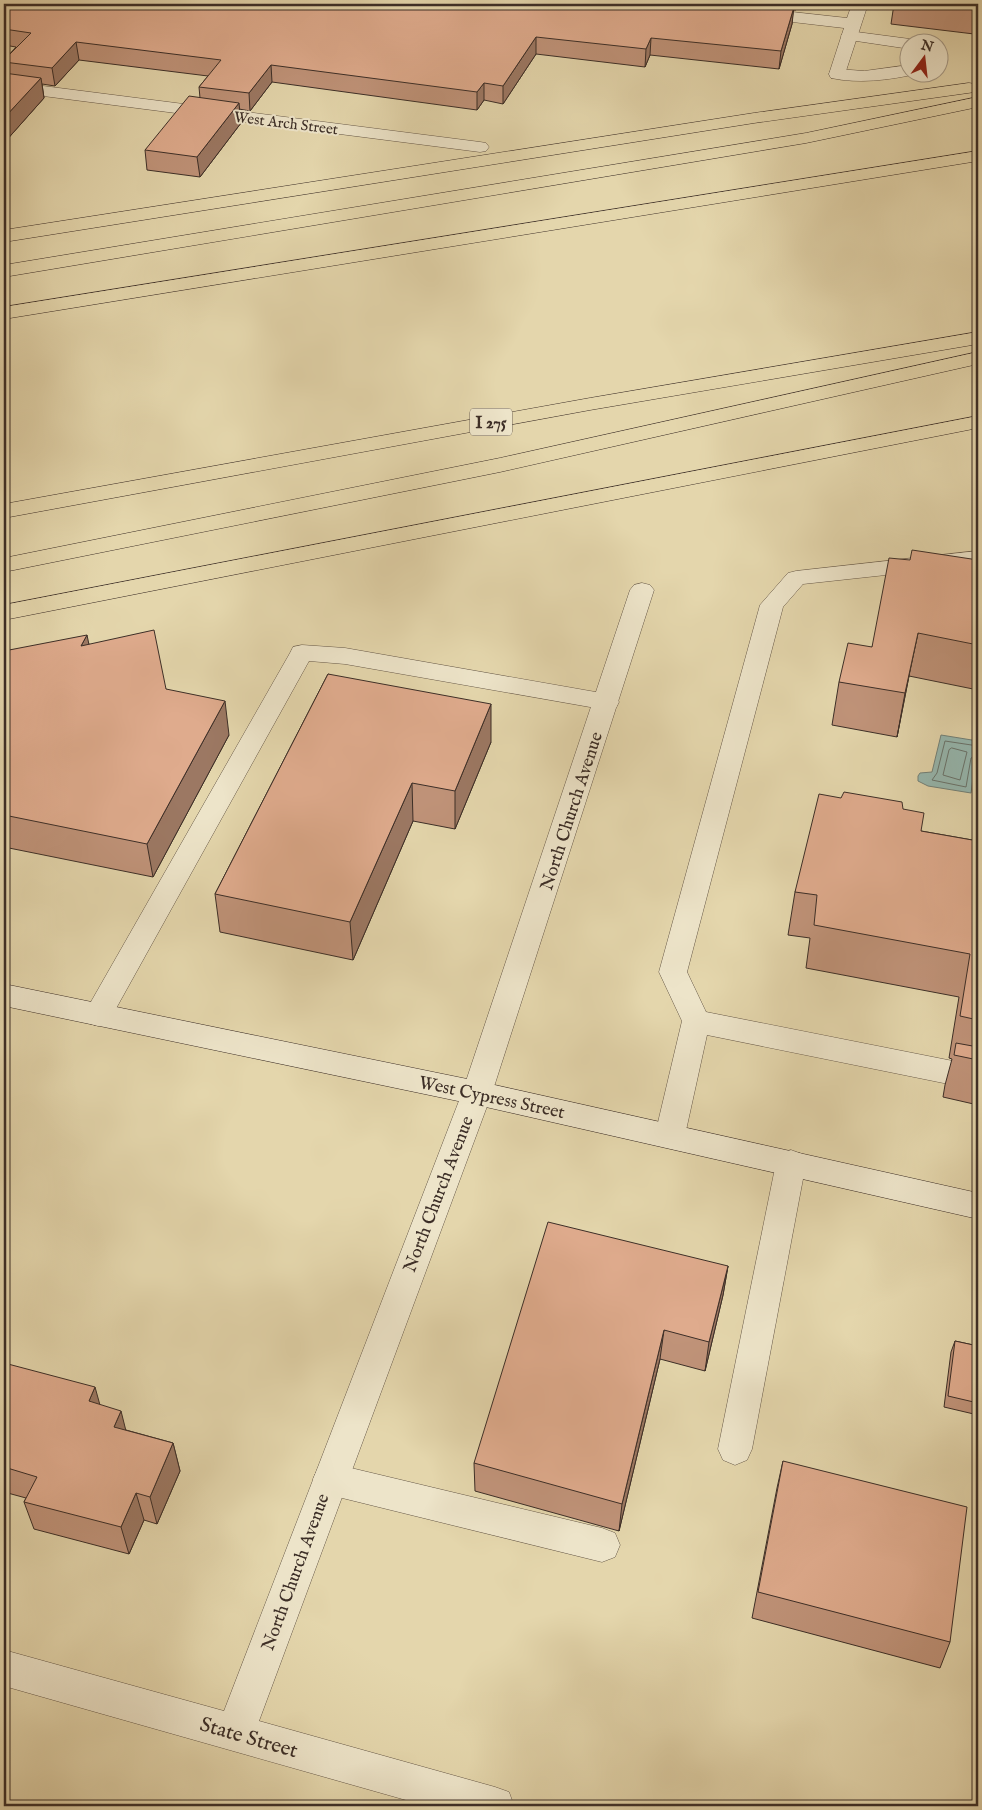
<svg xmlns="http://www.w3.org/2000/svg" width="982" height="1810" font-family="'IM FELL English',serif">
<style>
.water{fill:#96b8b0;stroke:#728179}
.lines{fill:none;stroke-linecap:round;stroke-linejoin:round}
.shore{stroke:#69736c;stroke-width:1}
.lane-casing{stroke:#665848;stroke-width:1}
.street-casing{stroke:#665848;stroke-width:1}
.secondary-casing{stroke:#3c2e27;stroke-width:1}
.highway-casing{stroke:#3c2e27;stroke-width:1}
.lane{fill:#ede4c9;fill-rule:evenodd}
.street{fill:#ede4c9;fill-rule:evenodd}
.secondary{fill:#ede4c9;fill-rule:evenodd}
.highway{fill:#e4d6ac;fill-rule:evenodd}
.wall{fill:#c09379;stroke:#3c2e27}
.shaded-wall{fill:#9c7863;stroke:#3c2e27}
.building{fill:#dfab8d;stroke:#3c2e27}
.labels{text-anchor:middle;stroke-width:4;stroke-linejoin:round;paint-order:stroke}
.far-street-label{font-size:15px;fill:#3c2e27;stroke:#ede4c9}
.shield{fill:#ede4c9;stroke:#716558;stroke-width:1}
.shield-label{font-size:16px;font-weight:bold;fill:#3c2e27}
.street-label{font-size:18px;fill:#3c2e27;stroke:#ede4c9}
.near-street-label{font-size:21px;fill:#3c2e27;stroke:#ede4c9}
</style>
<rect width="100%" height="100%" fill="#e4d6ac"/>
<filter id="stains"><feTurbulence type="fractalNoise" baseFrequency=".004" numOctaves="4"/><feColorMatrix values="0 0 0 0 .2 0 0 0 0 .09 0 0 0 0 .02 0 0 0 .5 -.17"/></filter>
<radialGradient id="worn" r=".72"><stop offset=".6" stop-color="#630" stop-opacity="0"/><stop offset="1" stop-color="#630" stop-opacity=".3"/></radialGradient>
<!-- water -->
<polygon class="water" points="941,735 978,741 978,755 976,756 971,793 928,786 918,781 918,776 920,773 932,772"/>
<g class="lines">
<!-- shore -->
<g class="shore">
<polyline points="978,746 945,741 937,773 932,780 966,787 971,758 978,755"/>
<polygon points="952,748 967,752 960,780 943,775 949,750"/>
</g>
<!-- lane casing -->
<g class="lane-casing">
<g id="lane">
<polygon points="849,31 910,39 917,42 910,42 910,49 843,39 841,36 843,33"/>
<path d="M910,65V72L916,74C890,80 858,84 831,78L829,74L831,70L837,69L864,71Z"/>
<polygon points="978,551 978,565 803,584 783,607 687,972 706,1012 978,1066 978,1090 707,1035 685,1135 681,1144 670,1147 659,1144 655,1135 682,1021 659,972 760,605 788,573 796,571"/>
<polygon points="302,645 345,648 607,694 616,696 619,702 616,708 607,710 345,664 309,661 108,1023 98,1026 88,1023 84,1015 88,1007 290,653 293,647"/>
<polygon points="791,1150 802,1154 806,1163 752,1449 747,1460 735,1465 723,1460 718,1449 776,1163 780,1154"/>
<polygon points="330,1463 602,1528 615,1533 620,1545 615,1557 602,1562 330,1495 318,1490 313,1479 318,1468"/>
</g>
</g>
<!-- street casing -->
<g class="street-casing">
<g id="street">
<polygon points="673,4 720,4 847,18 852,4 868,4 845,74 843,78 831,78 829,74 844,28 681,9 675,7"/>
<polygon points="4,81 480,142 486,143 489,147 486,151 480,152 4,91"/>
<polygon points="642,583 650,585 654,590 492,1093 259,1721 495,1787 509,1792 514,1806 427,1806 4,1686 4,1650 224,1711 462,1093 630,590 634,585"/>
</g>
</g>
<!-- secondary casing -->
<g class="secondary-casing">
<polygon id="secondary" points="4,984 477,1081 978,1193 978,1219 477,1105 4,1006"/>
</g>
<!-- highway casing -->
<g class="highway-casing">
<g id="highway">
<polygon points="969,83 975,84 978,88 975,92 754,123 4,242 4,230 754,113"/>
<polygon points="978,97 978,107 806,143 4,277 4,265 806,133"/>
<polygon points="978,151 978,161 4,319 4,307"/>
<polygon points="978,332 978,344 590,410 4,518 4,504 590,398"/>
<polygon points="978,352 978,364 500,472 4,572 4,558 500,458"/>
<polygon points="978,416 978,428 4,620 4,605"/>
</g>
</g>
<!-- lane -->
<use href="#lane" class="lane"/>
<!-- street -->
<use href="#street" class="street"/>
<!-- secondary -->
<use href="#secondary" class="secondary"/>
<!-- highway -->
<use href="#highway" class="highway"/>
</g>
<!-- wall -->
<g class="wall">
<polygon points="4,4 798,4 796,10 793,10 792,24 779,69 650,55 645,67 536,54 503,104 484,100 477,110 272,82 250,111 239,109 241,123 200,177 147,170 145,150 200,98 199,87 208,76 79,60 55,86 42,84 44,98 4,143 4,60 16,47 4,45"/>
<polygon points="894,4 978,4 978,19 974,34 891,24"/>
<polygon points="910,560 978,560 978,690 909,676 897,737 832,725 839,682 872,647"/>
<polygon points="89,644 166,689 229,735 153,877 4,847 4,651"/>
<polygon points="328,674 491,742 455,829 413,821 353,960 220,932 215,894"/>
<polygon points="841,798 903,809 921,831 978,841 978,1105 943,1097 945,1085 952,1059 949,1058 959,997 806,968 810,938 788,935 795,892"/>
<polygon points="728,1266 723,1295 705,1371 660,1359 619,1531 475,1491 474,1463"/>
<polygon points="955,1341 978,1346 978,1415 944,1407 951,1352"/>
<polygon points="4,1372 100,1405 126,1430 173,1443 180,1471 157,1524 144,1520 129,1554 34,1529 24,1502 26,1498 4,1492"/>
<polygon points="783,1461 950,1642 940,1668 752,1618 777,1488"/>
</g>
<!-- shaded-wall -->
<g class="shaded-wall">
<polygon points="794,7 792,24 779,69 781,51"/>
<polygon points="978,12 978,19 974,34"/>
<polygon points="536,37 536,54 503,104 503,86"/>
<polygon points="651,38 650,55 645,67 646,49"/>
<polygon points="76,42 79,60 55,86 52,68"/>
<polygon points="271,65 272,82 250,111 249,93"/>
<polygon points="41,78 44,98 4,143 4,118"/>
<polygon points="484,83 484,100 477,110 477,92"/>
<polygon points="239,103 241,123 200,177 197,157"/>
<polygon points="918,633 909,676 897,737 905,693"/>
<polygon points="87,635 94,669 81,646"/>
<polygon points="225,701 229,735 153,877 147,844"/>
<polygon points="491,704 491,742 455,829 455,791"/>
<polygon points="412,783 413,821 353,960 350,922"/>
<polygon points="728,1266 723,1295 705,1371 709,1342"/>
<polygon points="664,1330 660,1359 619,1531 622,1504"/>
<polygon points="95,1387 103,1416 89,1401"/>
<polygon points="121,1411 128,1439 114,1427"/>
<polygon points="173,1443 180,1471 157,1524 150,1497"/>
<polygon points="136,1493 144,1520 129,1554 121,1527"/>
</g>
<!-- building -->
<g class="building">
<polygon points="4,4 766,4 794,7 781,51 651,38 646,49 536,37 503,86 484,83 477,92 271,65 249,93 199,87 221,60 76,42 52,68 4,62 4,60 31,33 4,29"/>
<polygon points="4,73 41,78 4,118"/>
<polygon points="189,96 239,103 197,157 145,150"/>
<polygon points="912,550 978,560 978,645 918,633 905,693 839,682 848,643 872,647 889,558 910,560"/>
<polygon points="154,630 166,689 225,701 147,844 4,815 4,651 87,635 81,646"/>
<polygon points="328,674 491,704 455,791 412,783 350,922 215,894"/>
<polygon points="844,792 902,802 903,809 924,813 921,831 978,841 978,1020 960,1016 970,954 814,925 817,895 795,892 819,794 841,798"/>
<polygon points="956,1043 978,1047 978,1060 954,1055"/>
<polygon points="548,1222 728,1266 709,1342 664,1330 622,1504 474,1463"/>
<polygon points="955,1341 978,1346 978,1403 948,1396"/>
<polygon points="8,1364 95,1387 89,1401 121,1411 114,1427 173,1443 150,1497 136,1493 121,1527 24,1502 37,1477 4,1467 4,1372"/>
<polygon points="783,1461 967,1507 950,1642 758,1592"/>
</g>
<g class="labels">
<!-- far-street labels -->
<g class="far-street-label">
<text transform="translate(286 123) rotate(7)" y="5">West Arch Street</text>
</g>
<!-- shield labels -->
<rect class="shield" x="470" y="408.5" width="42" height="27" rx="4"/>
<g class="shield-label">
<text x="491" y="428">I 275</text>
</g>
<!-- street labels -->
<g class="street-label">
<text transform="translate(571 811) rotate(-72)" y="6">North Church Avenue</text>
<text transform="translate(492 1097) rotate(12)" y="6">West Cypress Street</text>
<text transform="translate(438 1194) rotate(-69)" y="6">North Church Avenue</text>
<text transform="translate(295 1572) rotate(-70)" y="6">North Church Avenue</text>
</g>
<!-- near-street labels -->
<g class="near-street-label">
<text transform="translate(249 1737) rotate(16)" y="7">State Street</text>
</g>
</g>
<!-- margin -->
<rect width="982" height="1810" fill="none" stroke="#e4d6ac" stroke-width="20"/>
<rect x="5" y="5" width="972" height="1800" fill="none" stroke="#3c2e27" stroke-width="2.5"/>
<rect x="10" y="10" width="962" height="1790" fill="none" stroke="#3c2e27"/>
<!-- north arrow -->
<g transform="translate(924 58) rotate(15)"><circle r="24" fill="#ede4c9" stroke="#a69b88"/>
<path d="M0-4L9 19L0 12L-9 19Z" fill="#8f2418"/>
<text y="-8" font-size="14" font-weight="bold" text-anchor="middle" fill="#3c2e27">N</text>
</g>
<rect width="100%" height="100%" filter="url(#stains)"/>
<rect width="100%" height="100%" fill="url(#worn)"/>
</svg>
